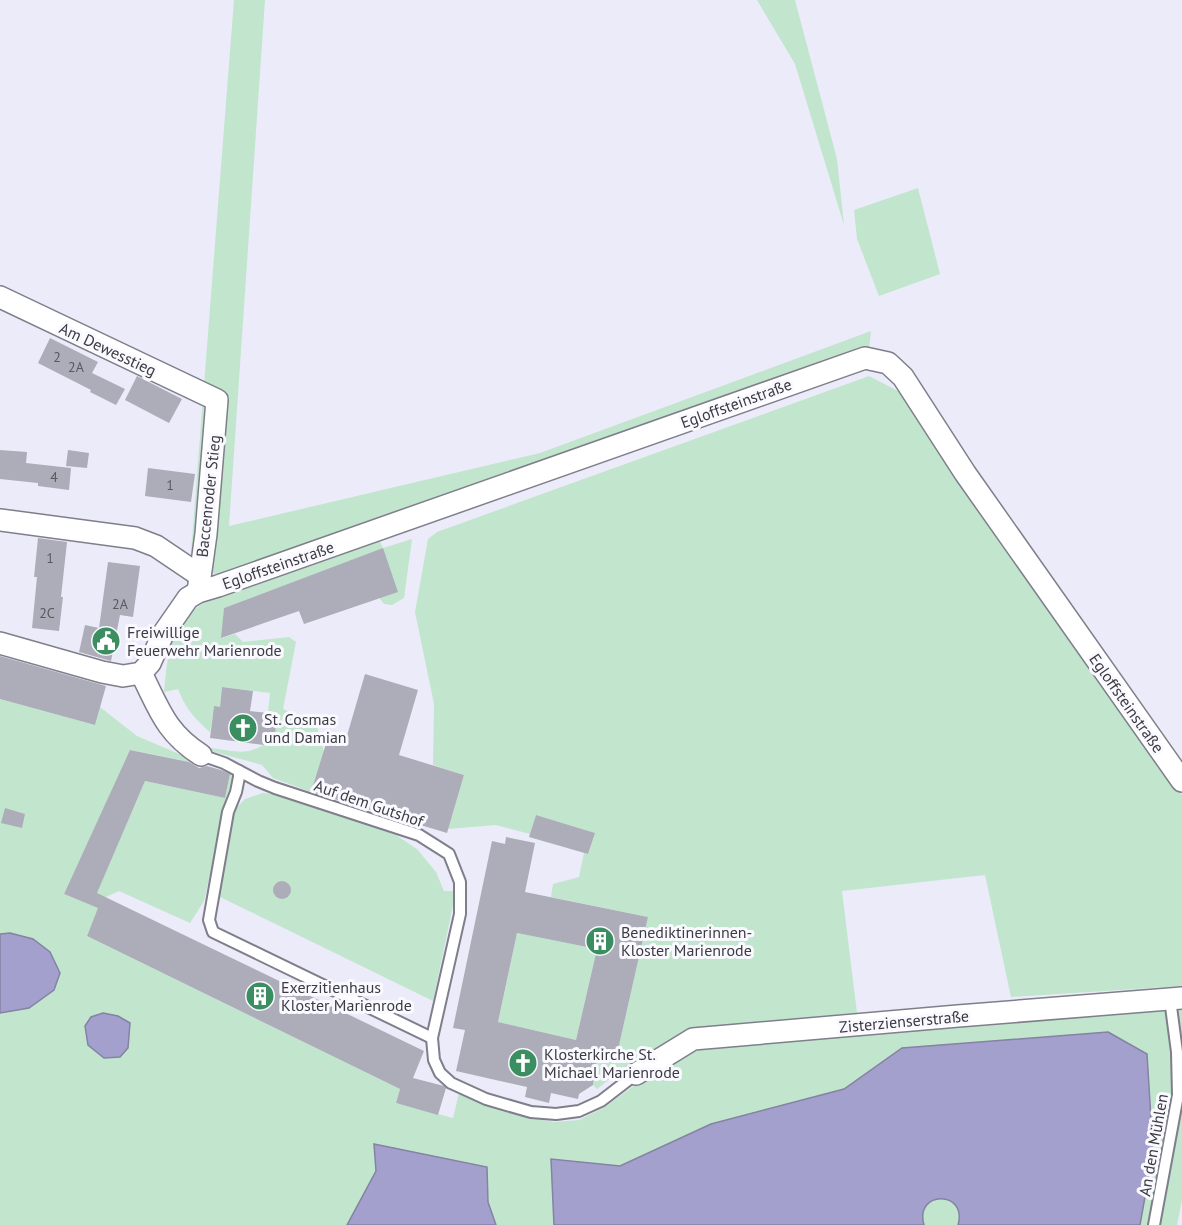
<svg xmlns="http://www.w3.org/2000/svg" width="1182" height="1225" font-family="'PT Sans',sans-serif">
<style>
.green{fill:#c1e6cd}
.water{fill:#a4a0cd;stroke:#8582a3;stroke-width:1.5}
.building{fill:#adadba;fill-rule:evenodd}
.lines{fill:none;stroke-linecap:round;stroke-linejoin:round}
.service-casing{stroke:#7f7e8b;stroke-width:14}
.minor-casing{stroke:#7f7e8b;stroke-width:24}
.service{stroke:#fff;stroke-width:10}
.minor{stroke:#fff;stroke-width:21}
.labels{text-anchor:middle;stroke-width:6;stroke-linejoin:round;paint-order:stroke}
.number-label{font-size:14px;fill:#58585f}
.street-label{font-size:16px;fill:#3c3b41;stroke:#f9f9ff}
.poi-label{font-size:16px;fill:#3c3b41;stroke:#f9f9ff;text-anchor:start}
</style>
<rect width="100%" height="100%" fill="#ecebf9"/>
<!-- green -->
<g class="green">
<polygon points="234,0 265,0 229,526 540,453 871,331 869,349 225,577 213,573 191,552"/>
<polygon points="757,0 795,0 837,159 844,225 795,64"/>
<polygon points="918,188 940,274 879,296 857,239 854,210"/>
<polygon points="869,376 898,391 1182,795 1182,986 1011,997 985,875 842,891 857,1013 689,1028 659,1046 633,1064 629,1072 623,1076 615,1075 597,1089 593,1085 595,1073 588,1055 605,1059 607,1052 617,1053 648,917 551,897 553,884 579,877 584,853 588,854 594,833 536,815 530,834 496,825 448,829 464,775 433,765 434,704 415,612 428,539 437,532"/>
<path d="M379,539L383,548L412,539L404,598L392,605L384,604L380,599L382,549L224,608L222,638L235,634L243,642L289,637L296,642L283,709L317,726L324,752L311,792L273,778L262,765L211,751V748C241,752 249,757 275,737L276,724L268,713L270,693L222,687L220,707H214L210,732C194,718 186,709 178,689L164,692C167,663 168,633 191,612C197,607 204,603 211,598Z"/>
<path d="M0,699L95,725L100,707L137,736L205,765L131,750L64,894L91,905L145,781L225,798L230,770L234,779L221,826L204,901L190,923L119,891L106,897L98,909L87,936L400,1089L396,1103L453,1118L459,1093L483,1104L527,1117L554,1122L579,1120L605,1107L643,1079L696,1050L959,1023L1182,1010V1200L1177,1225H1140L1153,1152L902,1048L844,1089L711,1124L620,1166L552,1159L554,1225H496L488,1202L487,1167L374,1145L376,1171L347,1225H0V1013L29,1007L54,990L50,952C34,940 20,931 0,934Z"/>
<polygon points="263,793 291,796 396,835 417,849 436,872 444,891 456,891 433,1001 218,896 235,809 245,799"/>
<polygon points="517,933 597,949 576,1040 498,1022"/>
<path d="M941,1198C955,1201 962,1211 958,1225H924C920,1211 926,1201 941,1198Z"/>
</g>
<!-- water -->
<g class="water">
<polygon points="10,933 33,939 50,952 60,973 54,990 29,1008 0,1013 0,934"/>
<polygon points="103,1013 118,1016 130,1023 128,1048 120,1057 104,1058 88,1045 85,1026 91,1017"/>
<path d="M1108,1032L1147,1054L1153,1152L1140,1225H958C968,1190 914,1190 924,1225H554L551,1159L620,1166L711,1124L844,1089L902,1048Z"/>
<polygon points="374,1144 487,1167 488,1202 496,1225 347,1225 376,1171"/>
</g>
<!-- building -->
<g class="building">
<polygon points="50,338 98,362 92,373 125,389 116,405 90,392 91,390 38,363"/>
<polygon points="137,376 182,399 169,423 125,400"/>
<polygon points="0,450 27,452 26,463 71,468 69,490 38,486 38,483 0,479"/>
<polygon points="68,450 89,453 87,468 66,466"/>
<polygon points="148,468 195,474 191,502 145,496"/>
<polygon points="38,538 67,542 61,597 63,597 59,631 32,628 37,577 34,577"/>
<polygon points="383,548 398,592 304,624 299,611 221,638 224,608"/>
<polygon points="108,562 140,566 133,617 120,615 111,661 79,652 85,625 99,628"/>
<polygon points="0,656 106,686 95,725 0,699"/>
<polygon points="365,674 418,690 399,755 464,775 447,833 311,792 329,734 346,739"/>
<polygon points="222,687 253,691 250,711 268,713 276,724 275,737 264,745 210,738 214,706 220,707"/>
<polygon points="130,750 189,762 199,768 207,766 221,770 230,774 225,798 145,781 97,893 424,1051 413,1078 444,1086 446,1088 438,1115 396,1103 400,1089 87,936 98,908 64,894"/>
<polygon points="5,808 25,814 22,828 1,823"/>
<polygon points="536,815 595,833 588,854 529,837"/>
<path d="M506,837L535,843L525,892L648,917L617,1054L607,1052L605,1059L597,1057L593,1085L579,1094L578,1099L551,1093L549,1103L525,1097L527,1087L456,1071L465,1030L453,1028L492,841L505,844ZM517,933L597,949L576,1040L498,1022Z"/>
<circle cx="282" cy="890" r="9"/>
</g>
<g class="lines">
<!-- service casing -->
<g class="service-casing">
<g id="service">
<polyline points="201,755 224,763 258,781 275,788 419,835 449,854 460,882 460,914 432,1038 434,1060 440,1073 451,1083 486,1099 531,1112 556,1114 579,1111 601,1101 636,1074"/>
<polyline points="239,771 239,777 236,792 228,812 209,920 213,932 432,1038"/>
<polyline points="1154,1225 1178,1095 1177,1052 1170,999"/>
</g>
</g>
<!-- minor casing -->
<g class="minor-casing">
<g id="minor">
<polyline points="0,297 217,400 206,534 198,592"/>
<polyline points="0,520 135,538 156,546 199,575"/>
<polyline points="0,643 102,672 123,676 141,673 150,663 163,634 188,598 198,592 218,586 865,358 888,363 903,377 965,473 1182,781"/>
<path d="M141,673C159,708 165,732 201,755"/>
<polyline points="636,1074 693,1039 958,1016 1182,998"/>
</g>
</g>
<!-- service -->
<use href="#service" class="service"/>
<!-- minor -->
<use href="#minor" class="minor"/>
</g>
<!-- icons -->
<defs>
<g id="civic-disc" transform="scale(1.5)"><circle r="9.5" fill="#3b8e5f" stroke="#f9f9ff"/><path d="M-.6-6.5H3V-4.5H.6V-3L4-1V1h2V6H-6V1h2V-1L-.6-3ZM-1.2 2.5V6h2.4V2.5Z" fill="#fff"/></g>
<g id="church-disc" transform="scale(1.5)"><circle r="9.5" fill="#3b8e5f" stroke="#f9f9ff"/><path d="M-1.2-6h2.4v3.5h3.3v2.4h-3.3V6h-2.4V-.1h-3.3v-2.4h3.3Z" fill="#fff"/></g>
<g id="building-disc" transform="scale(1.5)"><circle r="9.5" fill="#3b8e5f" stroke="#f9f9ff"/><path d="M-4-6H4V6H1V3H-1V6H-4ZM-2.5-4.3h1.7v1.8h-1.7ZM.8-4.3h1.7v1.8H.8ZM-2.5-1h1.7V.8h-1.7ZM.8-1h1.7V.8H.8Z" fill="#fff"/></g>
</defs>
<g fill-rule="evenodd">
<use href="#civic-disc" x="106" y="641"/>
<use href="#church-disc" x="243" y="728"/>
<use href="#building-disc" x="600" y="941"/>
<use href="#building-disc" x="260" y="996"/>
<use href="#church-disc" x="523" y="1063"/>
</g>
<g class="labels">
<!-- number labels -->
<g class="number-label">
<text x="57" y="362">2</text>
<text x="76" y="372">2A</text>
<text x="54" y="482">4</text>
<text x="170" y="490">1</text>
<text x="50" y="563">1</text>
<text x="120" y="609">2A</text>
<text x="47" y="618">2C</text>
</g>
<!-- street labels -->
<g class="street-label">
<text transform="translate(108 349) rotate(25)" y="6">Am Dewesstieg</text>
<text transform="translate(736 403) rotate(-20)" y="6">Egloffsteinstraße</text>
<text transform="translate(208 496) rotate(-84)" y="6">Baccenroder Stieg</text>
<text transform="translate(278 565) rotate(-19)" y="6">Egloffsteinstraße</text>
<text transform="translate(1127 703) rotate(55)" y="6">Egloffsteinstraße</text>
<text transform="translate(369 803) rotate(19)" y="6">Auf dem Gutshof</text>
<text transform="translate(904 1021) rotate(-5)" y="6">Zisterzienserstraße</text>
<text transform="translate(1153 1145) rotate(-80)" y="6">An den Mühlen</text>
</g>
<!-- poi labels -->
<g class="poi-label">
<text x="127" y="638">Freiwillige<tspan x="127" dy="18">Feuerwehr Marienrode</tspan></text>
<text x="264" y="725">St. Cosmas<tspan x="264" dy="18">und Damian</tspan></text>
<text x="621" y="938">Benediktinerinnen-<tspan x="621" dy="18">Kloster Marienrode</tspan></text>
<text x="281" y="993">Exerzitienhaus<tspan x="281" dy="18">Kloster Marienrode</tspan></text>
<text x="544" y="1060">Klosterkirche St.<tspan x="544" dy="18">Michael Marienrode</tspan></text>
</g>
</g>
</svg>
